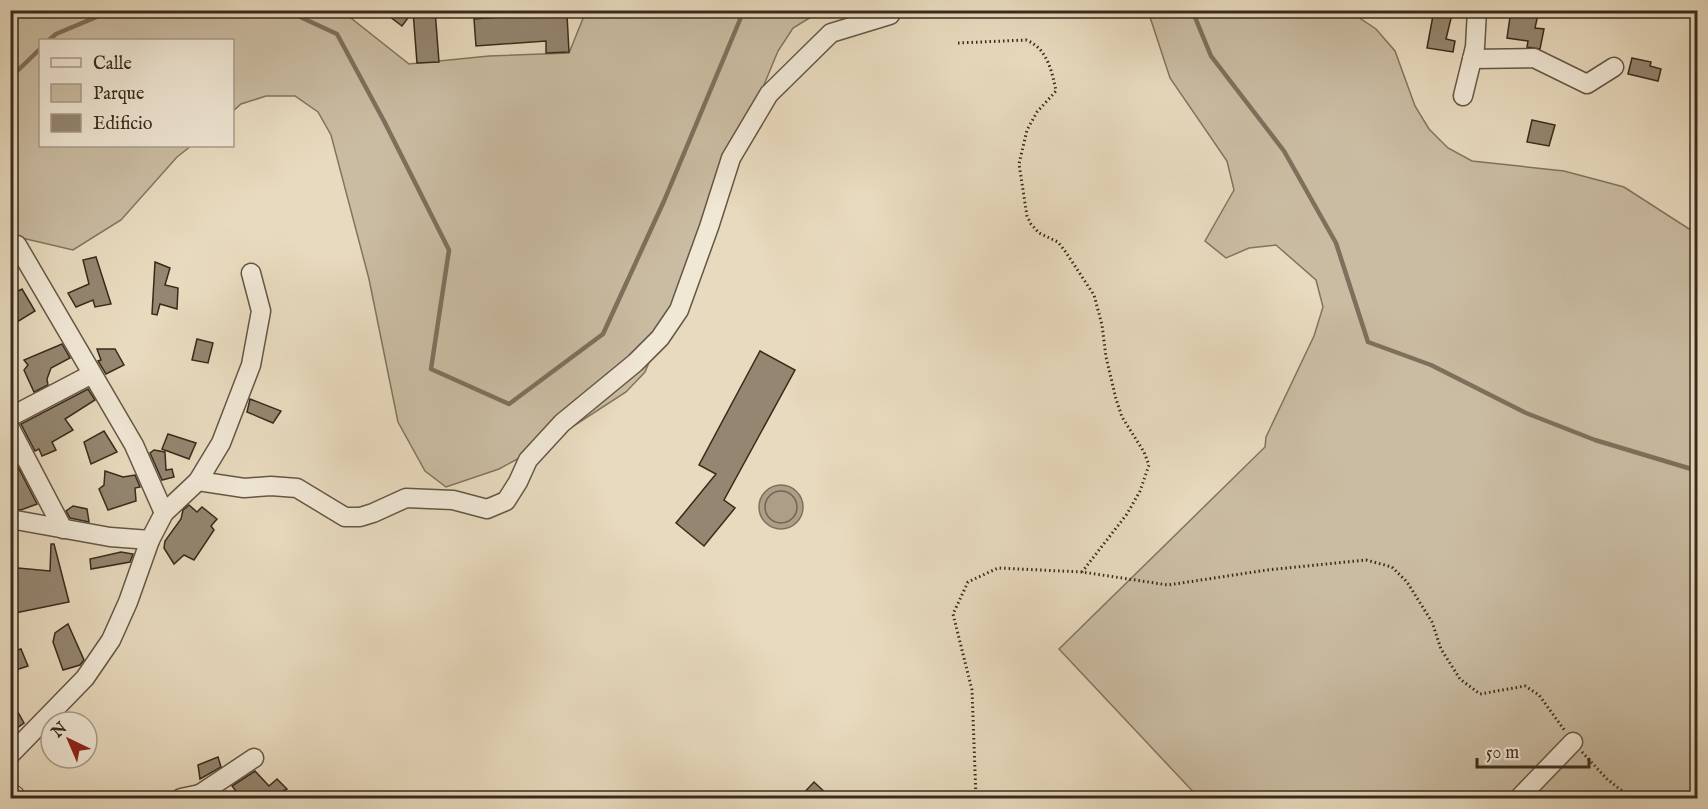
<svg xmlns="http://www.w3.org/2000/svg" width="1708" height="809" font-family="'IM FELL English',serif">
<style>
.green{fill:#cabca2;stroke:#81745f;stroke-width:1.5}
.water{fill:#ac9e87;stroke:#7e705c;stroke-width:1.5}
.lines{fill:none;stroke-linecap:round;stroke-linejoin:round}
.shore{stroke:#726452;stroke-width:1.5}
.stream{stroke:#7e705c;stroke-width:4.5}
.building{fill:#948670;stroke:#382b1c;stroke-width:1.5}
.minor-casing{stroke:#645744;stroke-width:21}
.highway-casing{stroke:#382b1c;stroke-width:28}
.path{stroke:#382b1c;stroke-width:3;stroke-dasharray:1.5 3;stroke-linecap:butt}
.minor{stroke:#f0e7d5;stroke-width:18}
.highway{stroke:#e8dabe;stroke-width:26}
</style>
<rect width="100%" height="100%" fill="#e8dabe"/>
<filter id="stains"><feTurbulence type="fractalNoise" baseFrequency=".00333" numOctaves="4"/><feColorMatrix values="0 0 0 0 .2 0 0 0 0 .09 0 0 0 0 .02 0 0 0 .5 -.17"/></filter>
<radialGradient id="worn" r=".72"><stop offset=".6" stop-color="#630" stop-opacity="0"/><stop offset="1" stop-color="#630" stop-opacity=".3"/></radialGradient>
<!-- green -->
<g class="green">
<polygon points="10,11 342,11 409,64 489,56 569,53 586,11 821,11 793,28 778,51 645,372 626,392 552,440 499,469 446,487 425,471 398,422 369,279 331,135 318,112 295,96 266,96 241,104 233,111 232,40 40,40 40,146 191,146 177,157 121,220 73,250 22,238 11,239"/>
<polygon points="1148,11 1349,11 1376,29 1395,51 1415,106 1429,129 1448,148 1472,161 1564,171 1624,187 1697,234 1697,798 1199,798 1059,649 1265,447 1266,437 1314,336 1323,307 1316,280 1276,245 1249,248 1226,258 1205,241 1234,190 1227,161 1170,78"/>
</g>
<!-- water -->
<circle class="water" cx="781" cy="507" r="22"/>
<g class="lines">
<!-- shore -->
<circle class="shore" cx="781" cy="507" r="16"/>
<!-- stream -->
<g class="stream">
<polyline points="285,10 337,34 384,121 449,250 431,369 509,404 603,334 664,201 744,10"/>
<polyline points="1192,10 1211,56 1284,151 1336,243 1368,342 1431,365 1526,413 1595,440 1698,471"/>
<polyline points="49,40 56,34 113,10"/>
<polyline points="10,78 40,49"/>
</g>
</g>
<!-- building -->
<g class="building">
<polygon points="381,10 435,10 439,62 417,63 413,11 402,26"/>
<polygon points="1434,10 1453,10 1446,39 1455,41 1453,52 1427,48"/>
<polygon points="1511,10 1538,14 1535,28 1544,29 1540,49 1527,47 1528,41 1507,38"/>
<polygon points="538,14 538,17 567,15 569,52 546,53 546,41 476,46 474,19"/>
<polygon points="1632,58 1651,62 1650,66 1661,69 1658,81 1628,74"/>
<polygon points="1532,120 1555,125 1549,146 1527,142"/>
<polygon points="96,257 111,304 95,307 93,300 76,307 68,293 89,284 83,260"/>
<polygon points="155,262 170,268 165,285 178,288 177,309 160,304 157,315 152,314"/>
<polygon points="22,289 35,311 17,322 10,312 10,295"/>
<polygon points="197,339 213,343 208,363 192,360"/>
<polygon points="62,344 70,358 51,368 47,379 48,385 34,392 24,370 28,365 24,360"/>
<polygon points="97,349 115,349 124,365 106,374 98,361 101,360"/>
<polygon points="760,351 795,370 724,500 735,508 704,546 676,523 716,474 699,465"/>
<polygon points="88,389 95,400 65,419 73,430 52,442 56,450 42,456 39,449 35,451 21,424"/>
<polygon points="250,399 281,411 273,423 247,412"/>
<polygon points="104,431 117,452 91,464 84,442"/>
<polygon points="168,434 196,443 189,459 162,449"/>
<polygon points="154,450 165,452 166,470 172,469 174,477 162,480 150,453"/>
<polygon points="16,463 37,504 21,510 10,508 10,466"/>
<polygon points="105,471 123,477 135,475 140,487 135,488 136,501 108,510 99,489 104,485"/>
<polygon points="189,505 197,512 202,507 217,519 211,526 214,530 194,560 184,555 174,564 164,548 165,541 181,519 183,510"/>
<polygon points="73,506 87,509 89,522 70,518 66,511"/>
<polygon points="51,544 54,544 69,602 10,614 10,571 18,568 50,571"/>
<polygon points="121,552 133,554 130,562 91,569 90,559"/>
<polygon points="68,624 84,660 80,665 63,670 53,642 55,633"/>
<polygon points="21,649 28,666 10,672 10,652"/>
<polygon points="10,698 24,723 10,733"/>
<polygon points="218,757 221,767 200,779 198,765"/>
<polygon points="255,771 269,786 277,779 287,789 283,791 291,798 228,798 236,791 232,786"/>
<polygon points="814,782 831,798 799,798"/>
</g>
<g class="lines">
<!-- minor casing -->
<g class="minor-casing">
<g id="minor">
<polyline points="1472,59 1534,58 1587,84 1614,67"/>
<polyline points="1463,96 1475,47 1477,10"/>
<polyline points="17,245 134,445 164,513"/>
<polyline points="10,417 92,374"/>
<polyline points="10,428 63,529"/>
<polyline points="198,481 244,488 271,486 297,488 345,517 360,517 373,513 406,498 453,500 487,509 506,501 518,482 528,460 562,423 635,363 660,338 679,310 709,227 731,158 769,94 831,33 890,15"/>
<polyline points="10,519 110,537 150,540"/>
<polyline points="10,755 85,678 111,640 128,602 150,540 164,513 198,481 221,443 251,365 261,311 251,273"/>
<polyline points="200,794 254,758"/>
<polyline points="181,798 200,794 205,798"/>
<polyline points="1519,798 1573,742"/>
</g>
</g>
<!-- highway casing -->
<g class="highway-casing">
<polyline id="highway" points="10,797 12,798"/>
</g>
<!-- path -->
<g class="path">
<path d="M958,43L1026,40C1047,48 1052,71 1056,91L1037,112L1027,130L1019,164L1027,216L1031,224L1039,233L1058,242L1065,251L1094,295L1102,325L1106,357L1116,399L1122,417L1144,452L1149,465L1140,491L1127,514L1082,572"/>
<polyline points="1582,752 1607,779 1631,798"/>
<polyline points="976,798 972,690 953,614 968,582 998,568 1082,572 1168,585 1267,570 1366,560 1392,567 1407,582 1432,622 1441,649 1460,679 1480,694 1525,686 1539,695 1565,731"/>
</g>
<!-- minor -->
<use href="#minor" class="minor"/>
<!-- highway -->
<use href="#highway" class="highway"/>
</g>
<!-- margin -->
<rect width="1708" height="809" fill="none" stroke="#e8dabe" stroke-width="36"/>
<rect x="12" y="12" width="1684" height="785" fill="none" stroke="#382b1c" stroke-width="3"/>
<rect x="18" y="18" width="1672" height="773" fill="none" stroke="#382b1c" stroke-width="1.5"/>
<!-- legend -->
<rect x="39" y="39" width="195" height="108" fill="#f0e7d5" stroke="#a69c8b" stroke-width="1.5"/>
<rect x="51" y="58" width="30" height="9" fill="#f0e7d5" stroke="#a69c8b" stroke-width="1.5"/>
<text x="93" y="69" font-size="18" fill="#382b1c">Calle</text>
<rect x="51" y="84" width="30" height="18" fill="#cabca2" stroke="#a69c8b" stroke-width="1.5"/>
<text x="93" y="99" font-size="18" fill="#382b1c">Parque</text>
<rect x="51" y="114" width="30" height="18" fill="#948670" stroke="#a69c8b" stroke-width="1.5"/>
<text x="93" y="129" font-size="18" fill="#382b1c">Edificio</text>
<!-- north arrow -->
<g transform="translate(69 740) rotate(316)"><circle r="28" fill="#f0e7d5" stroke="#a69c8b" stroke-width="1.5"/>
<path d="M0-4.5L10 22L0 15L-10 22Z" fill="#8f2418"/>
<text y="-9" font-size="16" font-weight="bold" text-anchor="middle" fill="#382b1c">N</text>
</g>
<!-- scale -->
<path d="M1477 758v9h112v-9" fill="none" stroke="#382b1c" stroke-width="3"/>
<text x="1486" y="758" font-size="18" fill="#382b1c" stroke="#f0e7d5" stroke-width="4.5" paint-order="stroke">50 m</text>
<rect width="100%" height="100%" filter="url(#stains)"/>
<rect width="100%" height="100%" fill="url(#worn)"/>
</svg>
